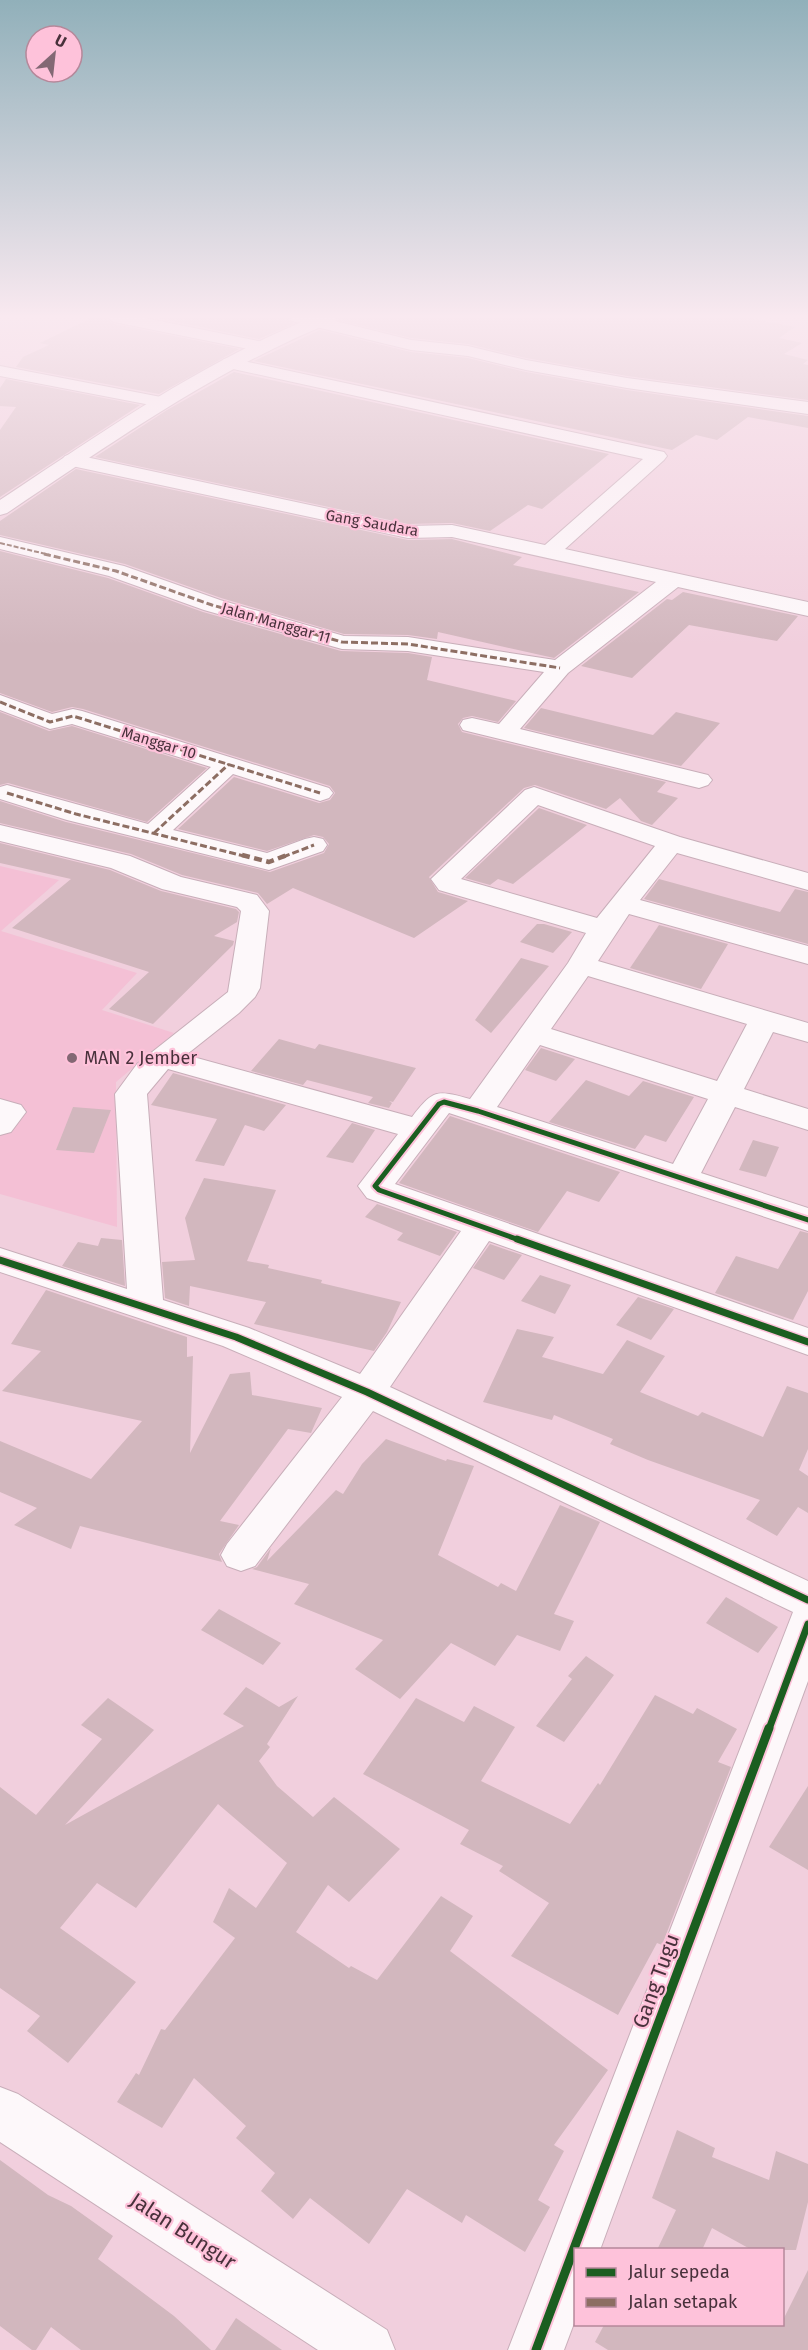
<svg xmlns="http://www.w3.org/2000/svg" width="808" height="2350" font-family="'Fira Sans',sans-serif">
<style>
.built{fill:#f4c0d5}
.building{fill:#d2b7be}
.lines{fill:none;stroke-linecap:round;stroke-linejoin:round}
.minor-casing{stroke:#c8aeb9;stroke-width:2}
.major-casing{stroke:#c8aeb9;stroke-width:2}
.minor{fill:#fdf8fa;fill-rule:evenodd}
.major{fill:#fdf8fa;fill-rule:evenodd}
.quiet-far2{stroke:#8d6e63;stroke-width:2;stroke-dasharray:5 2;stroke-linecap:butt}
.quiet-far1{stroke:#8d6e63;stroke-width:3;stroke-dasharray:7 3;stroke-linecap:butt}
.quiet{stroke:#8d6e63;stroke-width:4.5;stroke-dasharray:8 4.5;stroke-linecap:butt}
.cycleway-far2-casing{stroke:#fec2da;stroke-width:9}
.cycleway-far1-casing{stroke:#fec2da;stroke-width:10}
.cycleway-casing{stroke:#fec2da;stroke-width:13}
.cycleway-far2{stroke:#1b5e20;stroke-width:5}
.cycleway-far1{stroke:#1b5e20;stroke-width:7}
.cycleway{stroke:#1b5e20;stroke-width:9}
.poi-dot{fill:#836874;stroke:#fec2da;stroke-width:2}
.labels{text-anchor:middle;stroke-width:4.5;stroke-linejoin:round;paint-order:stroke}
.far-street-label{font-size:15px;fill:#48313b;stroke:#fec2da}
.poi-label{font-size:18px;fill:#48313b;stroke:#fec2da;text-anchor:start}
.near-street-label{font-size:21px;fill:#48313b;stroke:#fec2da}
</style>
<rect width="100%" height="100%" fill="#f1cfdd"/>
<!-- built -->
<polygon class="built" points="0,866 59,880 1,931 137,973 102,1010 174,1033 116,1082 117,1227 0,1194"/>
<!-- building -->
<g class="building">
<polygon points="93,317 104,317 114,324 239,349 159,394 16,367 23,357 49,345 40,343"/>
<polygon points="153,317 288,317 293,324 259,339"/>
<polygon points="339,317 745,317 795,327 779,338 802,343 784,354 808,360 803,364 808,365 808,400 627,376 526,358 468,344 411,338 338,320"/>
<polygon points="320,330 411,352 468,358 526,372 627,390 808,416 808,428 748,417 717,440 696,435 672,450 254,361"/>
<polygon points="234,372 609,454 542,509 528,505 490,531 452,523 408,524 95,457 167,410"/>
<polygon points="6,379 140,405 0,497 0,430 16,407 0,406 0,388"/>
<polygon points="76,469 408,540 452,539 522,557 513,565 639,592 554,658 438,632 437,639 408,635 344,634 221,598 125,564 0,535 0,521"/>
<polygon points="0,551 108,578 203,612 341,651 408,653 432,657 427,680 516,701 498,722 472,716 463,718 458,724 462,732 666,782 657,792 678,798 652,825 641,821 620,798 606,809 535,785 524,788 429,877 438,892 468,901 414,938 293,888 267,904 258,893 182,875 131,854 0,823 0,801 66,822 270,872 324,853 329,844 323,837 314,835 267,851 178,829 234,777 319,803 330,800 335,793 330,786 83,709 72,707 52,712 0,693"/>
<polygon points="683,592 798,616 777,641 689,625 632,678 581,666 667,599 672,600"/>
<polygon points="541,708 653,735 676,712 720,723 681,766 524,728"/>
<polygon points="0,712 49,731 72,726 207,768 147,822 8,783 0,785"/>
<polygon points="539,808 587,825 513,884 498,879 490,885 465,878"/>
<polygon points="0,843 110,870 161,891 236,909 239,912 237,922 214,936 234,941 233,945 153,1024 109,1009 149,972 12,928 71,879 0,863"/>
<polygon points="659,879 780,912 795,889 808,892 808,944 644,899"/>
<polygon points="537,924 544,924 572,932 553,953 520,942"/>
<polygon points="659,925 728,944 701,989 630,968"/>
<polygon points="521,958 549,966 491,1033 475,1020"/>
<polygon points="279,1039 315,1049 319,1044 416,1068 393,1102 389,1101 392,1103 389,1108 368,1103 373,1097 307,1080 303,1085 251,1071"/>
<polygon points="541,1048 575,1059 556,1081 525,1070"/>
<polygon points="173,1073 286,1105 264,1131 245,1125 224,1166 195,1161 217,1119 151,1105"/>
<polygon points="586,1080 629,1096 643,1081 694,1097 666,1142 645,1135 635,1149 549,1122"/>
<polygon points="73,1107 111,1110 94,1153 56,1150"/>
<polygon points="450,1116 620,1172 599,1202 567,1191 538,1232 399,1183"/>
<polygon points="352,1123 375,1130 353,1163 326,1157"/>
<polygon points="753,1140 779,1147 766,1177 739,1170"/>
<polygon points="204,1178 276,1190 247,1261 269,1265 268,1268 322,1280 321,1283 401,1302 387,1332 374,1351 254,1324 266,1302 190,1286 189,1306 165,1298 162,1262 195,1260 185,1218"/>
<polygon points="377,1204 457,1232 440,1256 397,1240 403,1233 365,1217"/>
<polygon points="800,1231 808,1233 808,1291 793,1320 715,1293 736,1256 778,1269"/>
<polygon points="101,1238 122,1240 125,1286 62,1266 78,1242 98,1246"/>
<polygon points="490,1244 522,1255 504,1280 473,1268"/>
<polygon points="540,1275 571,1285 555,1314 521,1301"/>
<polygon points="46,1290 187,1337 187,1357 193,1356 190,1453 230,1374 250,1372 252,1395 322,1408 311,1433 288,1429 220,1521 239,1525 219,1554 222,1562 80,1526 71,1549 14,1525 37,1508 0,1492 0,1441 91,1479 142,1421 2,1391 41,1351 11,1344"/>
<polygon points="638,1297 674,1309 651,1340 616,1325"/>
<polygon points="517,1329 554,1337 542,1357 603,1374 627,1340 665,1356 640,1392 698,1416 702,1412 763,1437 787,1386 808,1393 808,1449 799,1470 808,1476 808,1513 798,1507 777,1536 746,1519 760,1500 648,1460 610,1444 613,1439 554,1415 552,1420 483,1402"/>
<polygon points="386,1439 446,1461 447,1459 474,1466 438,1555 498,1587 501,1583 516,1591 560,1505 600,1522 554,1614 574,1621 560,1651 517,1635 495,1666 451,1643 400,1699 355,1669 383,1640 294,1604 309,1584 252,1569 257,1567 271,1548 267,1561 336,1490 343,1494 362,1464"/>
<polygon points="726,1597 778,1627 758,1653 706,1623"/>
<polygon points="219,1609 281,1643 263,1665 201,1630"/>
<polygon points="586,1656 614,1675 564,1742 536,1726 572,1679 568,1676"/>
<polygon points="246,1687 279,1707 298,1696 267,1744 270,1747 259,1761 277,1786 313,1817 334,1797 400,1849 349,1902 328,1885 296,1932 349,1968 351,1966 377,1980 441,1896 473,1916 450,1951 608,2070 554,2145 564,2151 538,2200 550,2207 525,2252 466,2215 462,2223 407,2189 369,2244 310,2198 293,2219 261,2191 275,2173 236,2138 246,2126 194,2078 162,2128 117,2102 136,2073 139,2075 161,2029 165,2030 235,1938 213,1922 229,1888 256,1908 287,1863 218,1804 136,1908 97,1883 60,1928 136,1982 68,2063 27,2031 40,2016 0,1988 0,1787 36,1815 102,1739 81,1725 108,1698 154,1730 65,1825 244,1726 223,1714"/>
<polygon points="655,1695 693,1714 697,1708 737,1729 718,1762 731,1767 662,1945 657,1943 618,2015 511,1956 549,1903 499,1871 503,1866 460,1844 469,1830 363,1774 416,1698 464,1722 474,1706 515,1727 481,1781 570,1824 598,1783 600,1785"/>
<polygon points="808,1786 808,1870 769,1847"/>
<polygon points="677,2130 715,2148 712,2157 769,2180 776,2151 808,2164 808,2202 796,2250 752,2250 712,2228 702,2250 657,2250 676,2210 652,2198"/>
<polygon points="0,2160 48,2195 71,2206 113,2236 98,2259 174,2316 211,2350 81,2350 51,2327 36,2350 32,2350 0,2326"/>
<polygon points="808,2270 808,2350 608,2350 595,2342 604,2325 783,2325 783,2320"/>
<polygon points="236,2318 282,2350 215,2350"/>
</g>
<g class="lines">
<!-- minor casing -->
<g class="minor-casing">
<g id="minor">
<polygon points="106,317 140,317 263,342 269,343 272,347 269,351 263,352 114,322"/>
<polygon points="290,317 319,317 411,340 468,346 526,360 627,378 808,402 808,414 627,388 526,370 468,356 411,350 292,321"/>
<polygon points="230,358 664,452 667,456 664,460 565,549 808,602 808,616 678,587 568,673 520,729 708,775 712,780 708,785 699,788 463,730 460,725 463,720 472,718 499,724 544,672 408,651 342,649 204,610 109,576 0,549 0,537 124,566 220,600 344,636 408,637 555,660 656,582 452,537 408,538 72,466 65,464 62,460 65,456 72,454 408,526 452,525 545,545 643,459 224,367 221,363 224,359"/>
<polygon points="0,366 161,397 167,398 170,402 167,406 161,407 0,376"/>
<polygon points="0,695 52,714 73,709 82,711 329,788 333,793 329,798 320,801 233,774 173,830 267,853 305,839 314,837 323,839 327,845 323,851 269,870 67,820 0,799 0,787 7,785 148,824 211,767 72,724 50,729 0,710"/>
<path d="M534,787L680,837L808,873V890L677,853L640,900L808,946V964L629,914L598,961L808,1023V1042L773,1032L744,1089L808,1109V1130L735,1107L701,1173L808,1208V1231L449,1113L395,1184L808,1328V1355L489,1241L390,1387L808,1581V1681L600,2250H576V2318L564,2350H508L793,1612L373,1411L255,1566L241,1571L227,1566L221,1555L227,1544L342,1397L223,1346L0,1272V1248L127,1289L115,1094L137,1064L228,992L241,911L237,907L162,889L111,868L0,841V825L130,856L181,877L257,895L269,911L260,988L255,997L239,1013L186,1055L412,1117C434,1089 436,1090 470,1099L568,963L586,933L439,890L431,879L525,790ZM538,805L655,846L597,918L461,879ZM588,976L747,1024L717,1081L551,1029ZM540,1045L708,1099L673,1164L497,1107ZM168,1069L398,1134L358,1186L367,1198L461,1231L360,1374L249,1328L163,1300L147,1094Z"/>
<polygon points="0,1099 21,1105 26,1112 11,1132 0,1135"/>
<polygon points="0,2087 18,2094 387,2330 395,2350 318,2350 0,2142"/>
</g>
</g>
<!-- major casing -->
<g class="major-casing">
<path id="major" d="M314,317H337L335,321C216,369 113,442 7,513L0,515V500C101,433 200,363 314,317Z"/>
</g>
<!-- minor -->
<use href="#minor" class="minor"/>
<!-- major -->
<use href="#major" class="major"/>
<!-- quiet-far2 -->
<polyline class="quiet-far2" points="0,543 50,555"/>
<!-- quiet-far1 -->
<g class="quiet-far1">
<polyline points="44,554 116,571 212,605 342,642 408,644 560,668"/>
<polyline points="0,702 50,722 73,716 320,793"/>
<polyline points="7,793 76,814 248,857"/>
<polyline points="154,833 229,764"/>
<polyline points="283,857 314,845"/>
</g>
<!-- quiet -->
<polyline class="quiet" points="242,855 269,862 287,855"/>
<!-- cycleway-far2 casing -->
<g class="cycleway-far2-casing">
<polyline id="cycleway-far2" points="522,1241 379,1190 375,1186 439,1104 444,1102 478,1111 808,1220"/>
</g>
<!-- cycleway-far1 casing -->
<g class="cycleway-far1-casing">
<g id="cycleway-far1">
<polyline points="517,1239 808,1342"/>
<polyline points="0,1260 236,1337 367,1392 808,1600"/>
<polyline points="769,1729 808,1624"/>
</g>
</g>
<!-- cycleway casing -->
<g class="cycleway-casing">
<polyline id="cycleway" points="536,2350 769,1728"/>
</g>
<!-- cycleway-far2 -->
<use href="#cycleway-far2" class="cycleway-far2"/>
<!-- cycleway-far1 -->
<use href="#cycleway-far1" class="cycleway-far1"/>
<!-- cycleway -->
<use href="#cycleway" class="cycleway"/>
</g>
<!-- sky -->
<linearGradient id="sky" x2="0" y2="1"><stop stop-color="#91b0ba"/><stop offset="0.49" stop-color="#f9e9f0"/><stop offset="1" stop-color="#f9e9f0" stop-opacity="0"/></linearGradient>
<rect width="808" height="646" fill="url(#sky)"/>
<!-- markers -->
<circle class="poi-dot" cx="72" cy="1058" r="6"/>
<g class="labels">
<!-- far-street labels -->
<g class="far-street-label">
<text transform="translate(372 523) rotate(10)" y="5">Gang Saudara</text>
<text transform="translate(276 623) rotate(16)" y="5">Jalan Manggar 11</text>
<text transform="translate(159 743) rotate(17)" y="5">Manggar 10</text>
</g>
<!-- poi labels -->
<g class="poi-label">
<text x="84" y="1064">MAN 2 Jember</text>
</g>
<!-- near-street labels -->
<g class="near-street-label">
<text transform="translate(656 1981) rotate(-70)" y="7">Gang Tugu</text>
<text transform="translate(183 2231) rotate(33)" y="7">Jalan Bungur</text>
</g>
</g>
<!-- legend -->
<rect x="574" y="2248" width="210" height="78" fill="#fec2da" stroke="#b5889a" stroke-width="1.5"/>
<rect x="586" y="2268" width="30" height="9" fill="#1b5e20" stroke="#b5889a" stroke-width="1.5"/>
<text x="628" y="2278" font-size="18" fill="#48313b">Jalur sepeda</text>
<rect x="586" y="2298" width="30" height="9" fill="#8d6e63" stroke="#b5889a" stroke-width="1.5"/>
<text x="628" y="2308" font-size="18" fill="#48313b">Jalan setapak</text>
<!-- north arrow -->
<g transform="translate(54 54) rotate(27)"><circle r="28" fill="#fec2da" stroke="#b5889a" stroke-width="1.5"/>
<path d="M0-4.5L10 22L0 15L-10 22Z" fill="#836874"/>
<text y="-9" font-size="16" font-weight="bold" text-anchor="middle" fill="#48313b">U</text>
</g>
</svg>
